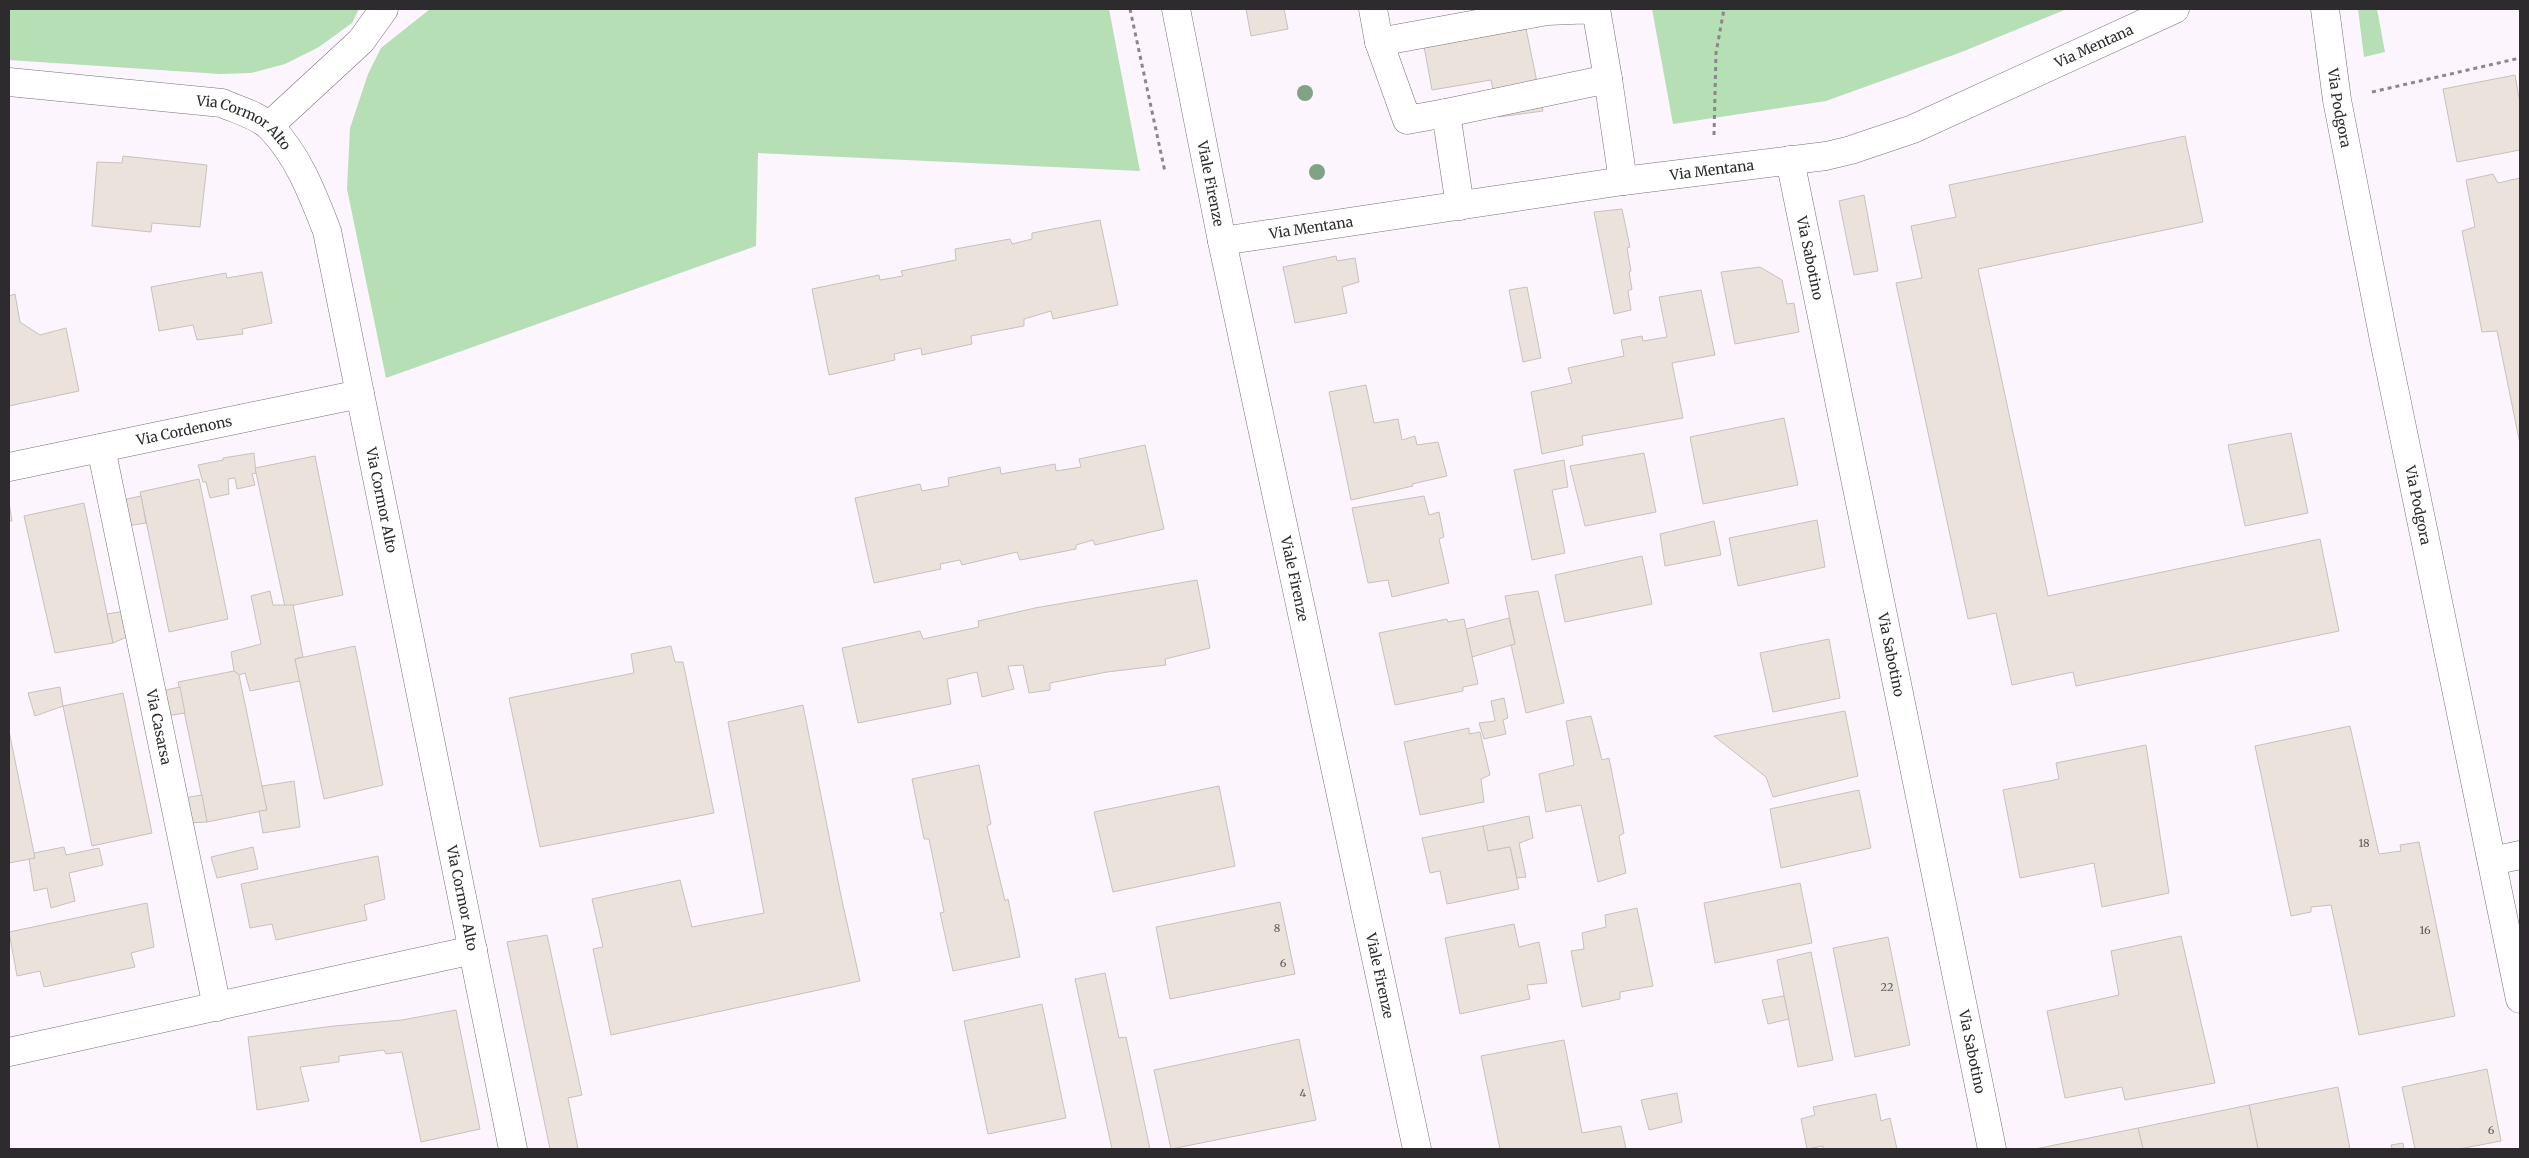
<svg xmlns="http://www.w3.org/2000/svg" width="2529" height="1158" font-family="Merriweather,serif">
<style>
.green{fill:#b6dfb6}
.building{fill:#eae2db;stroke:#c9c1bb}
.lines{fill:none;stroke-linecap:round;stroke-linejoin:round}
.minor-casing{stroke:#777178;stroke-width:29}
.path{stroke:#8a868b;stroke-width:3;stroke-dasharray:4 4;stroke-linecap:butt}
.minor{stroke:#fff;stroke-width:28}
.tree{fill:#80a385}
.labels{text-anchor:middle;stroke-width:4.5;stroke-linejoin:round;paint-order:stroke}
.number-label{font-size:11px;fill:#5c5959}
.street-label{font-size:14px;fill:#2d2b2e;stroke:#fcf5fd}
</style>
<rect width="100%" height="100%" fill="#fcf5fd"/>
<!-- green -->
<g class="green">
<polygon points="9,9 359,9 352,23 319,47 285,64 251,73 220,74 9,60"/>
<polygon points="430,9 1109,9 1140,171 758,153 756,246 386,378 347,189 350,128 368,74 381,48"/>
<polygon points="1652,9 2067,9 1959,53 1826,101 1673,124"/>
<polygon points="2358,9 2377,9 2385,52 2364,57"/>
</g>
<!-- building -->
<g class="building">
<polygon points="1246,9 1284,9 1288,29 1251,36"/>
<polygon points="1525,24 1543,111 1499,117 1491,80 1432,90 1423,41"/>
<polygon points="2515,75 2520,103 2520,150 2457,162 2443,89"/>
<polygon points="2185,136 2203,222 1978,269 2048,596 2320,539 2339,631 2076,686 2073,672 2012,685 1996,613 1968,619 1896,283 1922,278 1911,226 1956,217 1949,185"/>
<polygon points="123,156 207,165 200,227 152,223 151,232 92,226 97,162 122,163"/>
<polygon points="2493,174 2498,183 2520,178 2520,444 2497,331 2482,332 2462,231 2475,227 2466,180"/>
<polygon points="1864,195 1878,271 1854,275 1839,201"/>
<polygon points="1622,209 1630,247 1627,248 1631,271 1629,272 1632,289 1628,291 1631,310 1614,314 1594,212"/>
<polygon points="1100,220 1118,305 1053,319 1051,311 1024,319 1024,326 971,336 972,344 922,355 921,348 894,354 895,360 829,375 812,289 879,275 880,280 903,276 901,271 956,260 955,249 1010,239 1012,244 1032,239 1032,233"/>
<polygon points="1336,256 1337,261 1355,258 1359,282 1342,287 1347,313 1295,323 1283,267"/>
<polygon points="1760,267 1782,280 1787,304 1794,303 1799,332 1735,344 1721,272"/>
<polygon points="262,272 272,323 242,329 243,334 197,340 193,325 159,331 151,287 226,273 227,278"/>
<polygon points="1527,287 1541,358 1523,362 1509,290"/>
<polygon points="1701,290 1715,355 1672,363 1683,418 1582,436 1583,445 1542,454 1531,392 1572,383 1568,368 1624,356 1621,340 1642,336 1643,341 1667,337 1659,297"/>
<polygon points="15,294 20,322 40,335 66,328 79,391 9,406 9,296"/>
<polygon points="1366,385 1374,423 1398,419 1402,440 1415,436 1417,445 1438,442 1447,476 1412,484 1413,486 1351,500 1329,392"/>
<polygon points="1784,418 1798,485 1703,504 1690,437"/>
<polygon points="2291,433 2308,513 2245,526 2228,445"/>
<polygon points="1145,445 1164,529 1095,545 1093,540 1076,545 1076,549 1020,560 1017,552 962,565 960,560 940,564 941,569 874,583 855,498 920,484 922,491 949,486 948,478 1000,467 1001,474 1055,464 1056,471 1081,467 1079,459"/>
<polygon points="254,453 256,473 252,474 255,485 237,489 235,478 228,479 229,494 210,498 206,482 203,482 198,465 223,460 223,458"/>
<polygon points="1644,453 1656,512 1585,526 1570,466"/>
<polygon points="315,456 343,595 285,607 255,468"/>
<polygon points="1564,460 1568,487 1552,490 1565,553 1532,560 1514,470"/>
<polygon points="199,479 228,619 169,632 140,492"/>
<polygon points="141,496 146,523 127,526 122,500"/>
<polygon points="1424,496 1429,515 1439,512 1444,537 1439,539 1449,583 1392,597 1388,580 1368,583 1352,508"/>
<polygon points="9,503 12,521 9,521"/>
<polygon points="84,503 113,643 55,653 24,516"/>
<polygon points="1817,520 1825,567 1738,586 1729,538"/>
<polygon points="1714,521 1721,555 1665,566 1660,534"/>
<polygon points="1642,556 1652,604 1565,622 1555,575"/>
<polygon points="1197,580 1210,648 1165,659 1166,665 1107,672 1050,683 1050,690 1029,693 1023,665 1008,666 1014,689 982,697 977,672 947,679 951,704 858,723 842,648 920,631 923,639 979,627 978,621 1035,608"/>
<polygon points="270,591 273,605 293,605 303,657 295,659 300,681 250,691 245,673 239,675 234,671 231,652 261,644 251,596"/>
<polygon points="1538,591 1564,703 1526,713 1511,645 1515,644 1505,596"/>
<polygon points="125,611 129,636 113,643 107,614"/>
<polygon points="1509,618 1515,644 1472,657 1466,629"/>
<polygon points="1447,619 1448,622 1464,619 1478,684 1463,687 1463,691 1395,705 1379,633"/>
<polygon points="1829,639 1840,698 1773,712 1760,653"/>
<polygon points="355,646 383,785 324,799 295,659"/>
<polygon points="671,646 675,662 683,662 714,813 540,847 509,698 634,673 631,654"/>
<polygon points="234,671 239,675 267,810 207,822 178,682"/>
<polygon points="60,687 63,706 35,716 28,693"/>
<polygon points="180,687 185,713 166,716 161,691"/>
<polygon points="123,693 152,833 92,846 63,706"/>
<polygon points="1504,698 1508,718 1503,720 1506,734 1484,739 1479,723 1495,721 1491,701"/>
<polygon points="803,705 841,896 860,981 611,1035 593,949 603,947 592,899 680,880 692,927 764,913 728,722"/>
<polygon points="1845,711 1858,776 1773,797 1766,777 1714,736"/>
<polygon points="1591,716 1602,760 1609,758 1624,833 1619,836 1626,873 1598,882 1581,805 1546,812 1539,774 1574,765 1566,721"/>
<polygon points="2350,726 2379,854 2401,851 2400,845 2419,842 2455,1016 2359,1035 2331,905 2311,907 2311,912 2291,916 2255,746"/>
<polygon points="1469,728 1469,734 1480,732 1490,775 1481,779 1484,802 1420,815 1404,742"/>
<polygon points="9,731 35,858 9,863"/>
<polygon points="2146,745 2169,893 2102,907 2094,863 2020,878 2003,790 2059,779 2056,763"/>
<polygon points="979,765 991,824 987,826 1005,901 1008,899 1020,957 953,971 940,913 944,912 929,839 924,839 912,779"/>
<polygon points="294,781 300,827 263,833 259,811 267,810 262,786"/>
<polygon points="1219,786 1235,866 1113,892 1094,812"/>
<polygon points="1859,790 1871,848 1781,868 1770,809"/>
<polygon points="202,795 207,822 187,823 183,798"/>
<polygon points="1529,816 1533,838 1519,843 1526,877 1517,878 1510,847 1488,851 1483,826"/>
<polygon points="1483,826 1488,851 1510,847 1519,889 1447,904 1440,871 1430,873 1422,838"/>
<polygon points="64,847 66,855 99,848 103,865 69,873 75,901 51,908 47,888 34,891 29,859 35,858 34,853"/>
<polygon points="253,847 258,869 217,878 211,857"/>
<polygon points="378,856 385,899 364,905 367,920 276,940 272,924 250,928 241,884"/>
<polygon points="1800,883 1812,943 1715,963 1704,903"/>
<polygon points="1280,902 1295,974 1170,999 1156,927"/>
<polygon points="147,903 154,947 131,953 135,967 44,987 40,971 17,976 9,932"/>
<polygon points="1637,908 1653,986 1620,992 1620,999 1582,1007 1571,951 1584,949 1582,933 1606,927 1605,915"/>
<polygon points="1514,924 1519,947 1539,942 1547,983 1527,985 1530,999 1460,1014 1445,938"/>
<polygon points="547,935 582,1095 568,1098 578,1149 550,1149 507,942"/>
<polygon points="2181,936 2215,1083 2125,1100 2122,1087 2065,1098 2047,1011 2119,995 2111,951"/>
<polygon points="1888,937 1910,1045 1855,1057 1833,948"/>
<polygon points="1811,952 1833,1060 1798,1067 1777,960"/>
<polygon points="1105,973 1119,1038 1126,1037 1150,1149 1112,1149 1075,979"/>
<polygon points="1784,996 1789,1019 1768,1024 1762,1000"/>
<polygon points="1042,1004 1066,1118 988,1134 964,1021"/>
<polygon points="456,1010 480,1129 421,1142 402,1052 386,1054 384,1050 339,1056 339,1062 300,1067 309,1101 257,1110 248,1037 334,1026 402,1020"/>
<polygon points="1299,1039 1316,1120 1171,1149 1154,1070"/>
<polygon points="1564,1040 1582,1133 1621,1126 1626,1149 1500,1149 1481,1056"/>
<polygon points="2487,1069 2501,1141 2459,1149 2415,1149 2402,1087"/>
<polygon points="2338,1087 2350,1149 2258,1149 2249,1105"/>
<polygon points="1677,1093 1682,1122 1649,1130 1641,1100"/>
<polygon points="1876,1094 1881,1121 1890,1118 1897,1149 1823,1149 1823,1146 1807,1149 1801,1119 1815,1115 1813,1107"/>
<polygon points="2249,1105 2258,1149 2143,1149 2138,1128"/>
<polygon points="2138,1128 2143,1149 2035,1149 2099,1136"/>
<polygon points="2403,1143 2404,1149 2392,1149 2391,1145"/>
</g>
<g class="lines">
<!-- minor casing -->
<g class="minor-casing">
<g id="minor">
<path id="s1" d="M1176,9L1222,241L1417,1149"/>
<polyline points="1373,9 1379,42 1547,11 1596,9 1608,79"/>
<path id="s2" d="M2325,9L2337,100L2383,335L2520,999"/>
<polyline points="1379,42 1407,120 1446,113"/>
<path id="s3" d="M9,82L222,103C237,110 258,115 270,127C298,155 313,195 327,231L513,1149"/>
<polyline points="269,126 361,41 384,9"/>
<path id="s4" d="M1790,160L1992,1149"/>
<polyline points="1460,206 1446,113 1608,79 1623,181"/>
<path id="s5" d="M1222,241L1623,181L1826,156L1851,150L1913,129L2175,9"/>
<path id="s6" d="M101,448L217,1007"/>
<path id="s7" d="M9,467L360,394"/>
<polyline points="2492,861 2520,855"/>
<polyline points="9,1052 473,950"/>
</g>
</g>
<!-- path -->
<g class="path">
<polyline points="1130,9 1165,172"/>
<polyline points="2372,92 2520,58"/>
<polyline points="1714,135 1716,53 1724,9"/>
</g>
<!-- minor -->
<use href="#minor" class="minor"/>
</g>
<!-- trees -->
<g class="tree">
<circle cx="1305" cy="93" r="8"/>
<circle cx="1317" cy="172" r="8"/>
</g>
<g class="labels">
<!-- number labels -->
<g class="number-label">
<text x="2364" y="847">18</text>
<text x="1277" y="932">8</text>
<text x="2425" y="934">16</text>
<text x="1283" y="967">6</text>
<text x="1887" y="991">22</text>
<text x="1303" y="1097">4</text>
<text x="2491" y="1134">6</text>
</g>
<!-- street labels -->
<g class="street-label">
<text dy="5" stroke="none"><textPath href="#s5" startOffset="900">Via Mentana</textPath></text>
<text dy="5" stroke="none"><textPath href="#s2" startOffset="100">Via Podgora</textPath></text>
<text dy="5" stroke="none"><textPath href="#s3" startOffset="242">Via Cormor Alto</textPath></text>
<text dy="5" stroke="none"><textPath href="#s5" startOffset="495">Via Mentana</textPath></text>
<text dy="5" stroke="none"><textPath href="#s1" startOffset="178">Viale Firenze</textPath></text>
<text dy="5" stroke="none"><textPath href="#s5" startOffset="90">Via Mentana</textPath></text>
<text dy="5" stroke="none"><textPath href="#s4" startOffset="100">Via Sabotino</textPath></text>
<text dy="5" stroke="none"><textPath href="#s7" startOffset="179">Via Cordenons</textPath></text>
<text dy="5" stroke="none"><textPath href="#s3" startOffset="662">Via Cormor Alto</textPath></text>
<text dy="5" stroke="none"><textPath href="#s2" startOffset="505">Via Podgora</textPath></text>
<text dy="5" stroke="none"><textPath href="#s1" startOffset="582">Viale Firenze</textPath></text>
<text dy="5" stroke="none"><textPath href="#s4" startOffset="505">Via Sabotino</textPath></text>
<text dy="5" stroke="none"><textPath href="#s6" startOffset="285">Via Casarsa</textPath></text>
<text dy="5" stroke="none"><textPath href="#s3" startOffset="1068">Via Cormor Alto</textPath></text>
<text dy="5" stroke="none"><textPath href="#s1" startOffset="988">Viale Firenze</textPath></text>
<text dy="5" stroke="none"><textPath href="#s4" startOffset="910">Via Sabotino</textPath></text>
</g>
</g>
<!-- border -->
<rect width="2529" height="1158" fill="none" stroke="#2d2b2e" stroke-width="20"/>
</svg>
